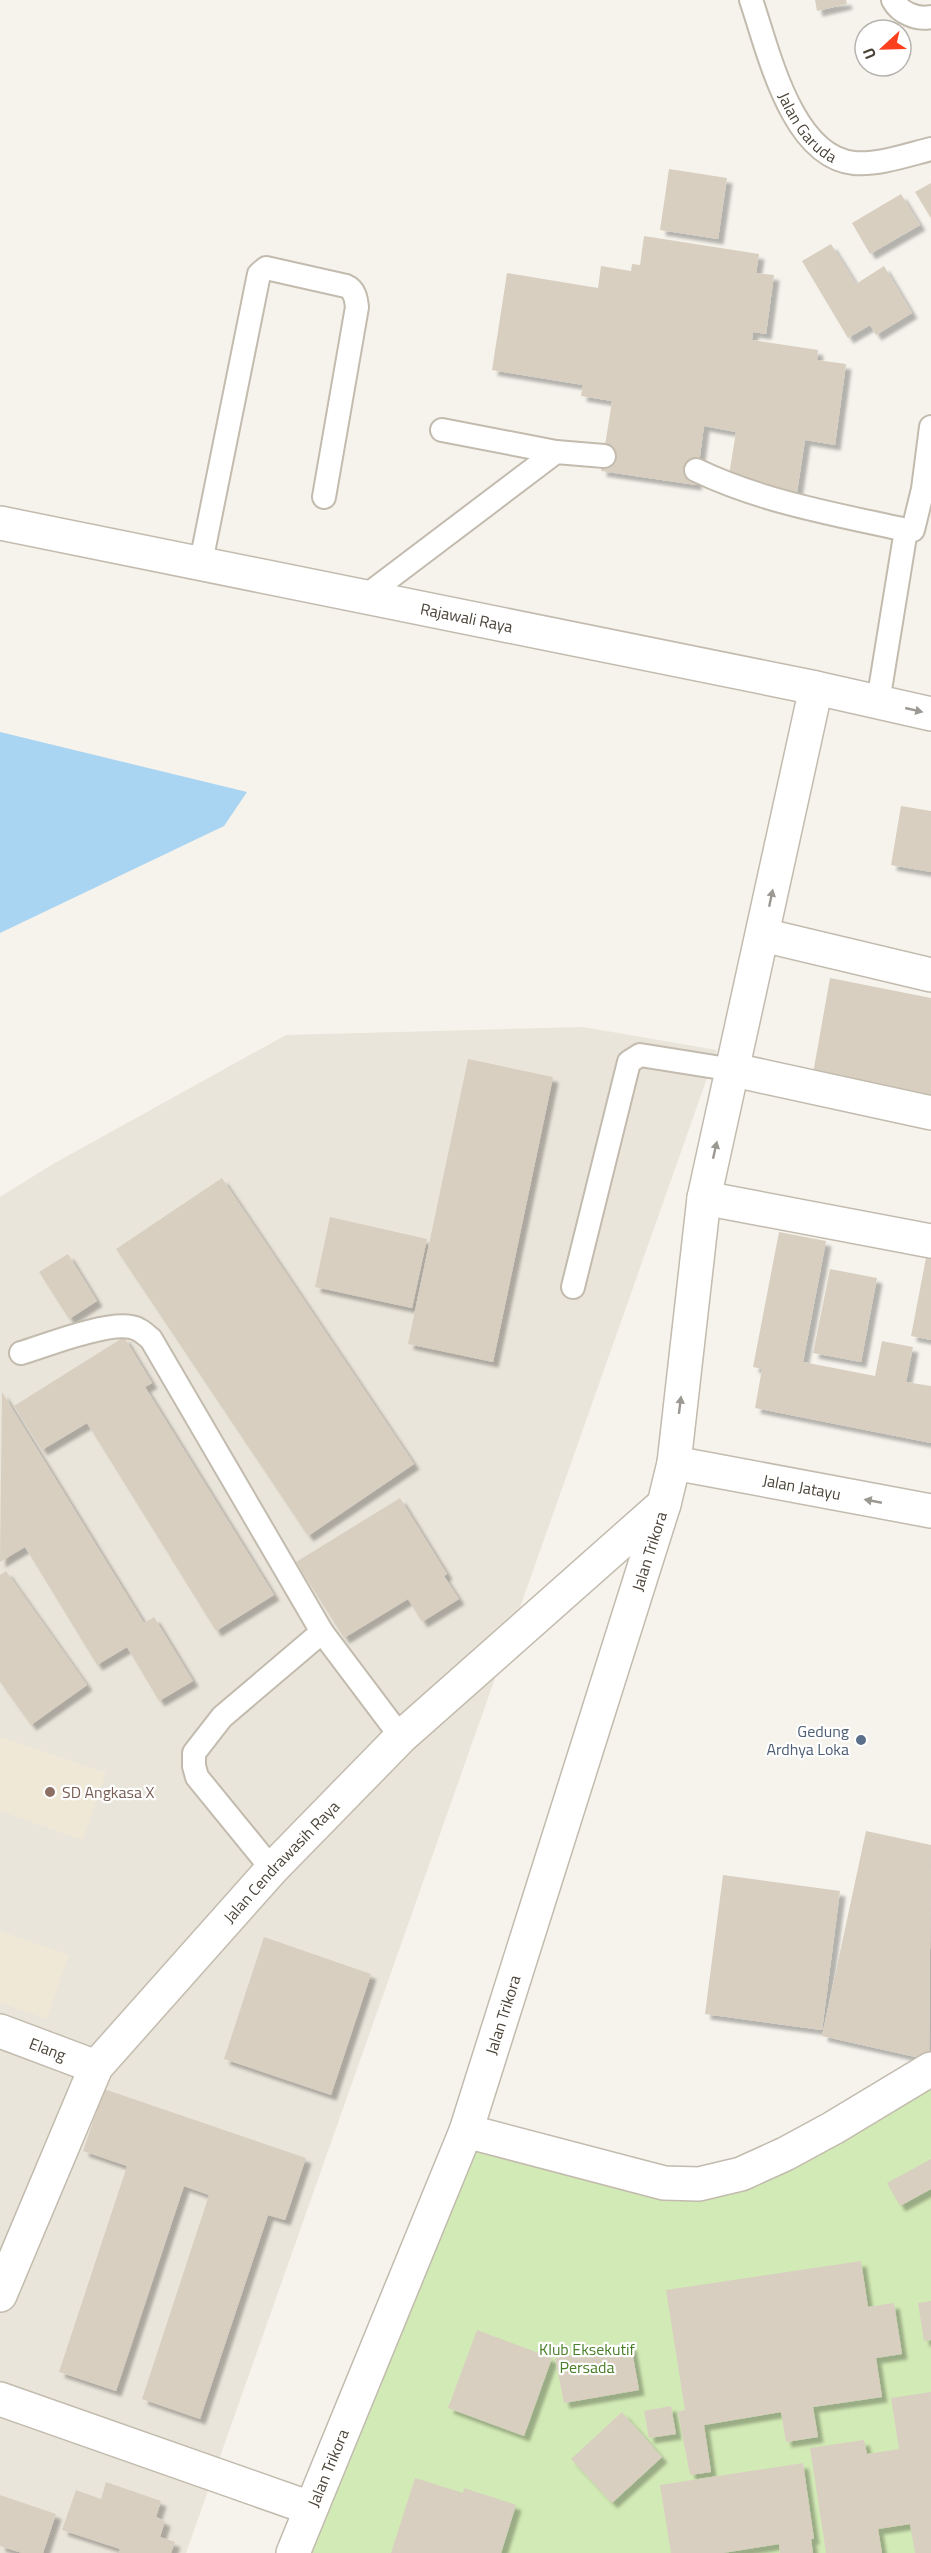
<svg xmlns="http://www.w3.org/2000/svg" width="931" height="2553" font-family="'Titillium Web',sans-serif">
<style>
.residential{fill:#eae5da}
.education{fill:#efe8d6}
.green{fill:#d2eab5}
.water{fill:#a9d4f2}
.building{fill:#d8cfc1;filter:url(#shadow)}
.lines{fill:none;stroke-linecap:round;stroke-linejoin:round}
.service-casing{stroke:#c2bbae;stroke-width:26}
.minor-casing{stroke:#c2bbae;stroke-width:36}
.service{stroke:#fff;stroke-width:22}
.minor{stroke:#fff;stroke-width:33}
.oneway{fill:#9c9892}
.service-dot{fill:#5c6f8a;stroke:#fff;stroke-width:2}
.education-dot{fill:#8d6e63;stroke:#fff;stroke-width:2}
.labels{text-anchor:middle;stroke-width:4.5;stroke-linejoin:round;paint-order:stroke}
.street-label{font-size:16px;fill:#4b4439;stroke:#fff}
.service-label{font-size:16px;fill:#4e5e75;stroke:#fff;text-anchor:end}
.education-label{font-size:16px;fill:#785e54;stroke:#fff;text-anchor:start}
.park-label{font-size:16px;fill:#4a7f2a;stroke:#fff}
</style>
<defs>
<filter id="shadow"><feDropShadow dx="5.5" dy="5.5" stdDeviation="1.5" flood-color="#0004"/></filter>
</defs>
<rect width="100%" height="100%" fill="#f6f3ec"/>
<!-- residential -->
<polygon class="residential" points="583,1027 717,1050 186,2553 0,2553 0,1197 53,1164 286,1035"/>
<!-- education -->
<g class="education">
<polygon points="0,1737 106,1773 83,1840 0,1811"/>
<polygon points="0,1931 69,1955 47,2019 0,2003"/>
</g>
<!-- green -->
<polygon class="green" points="931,2069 931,2553 297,2553 466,2131 699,2184"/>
<!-- water -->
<polygon class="water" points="0,732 247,792 224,826 0,933"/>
<!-- building -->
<g class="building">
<polygon points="815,0 846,0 847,4 817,11"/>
<polygon points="669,169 727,178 718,239 660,230"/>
<polygon points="931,183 931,218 915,192"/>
<polygon points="901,194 920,225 870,254 852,223"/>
<polygon points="644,236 759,254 756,273 774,275 766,334 753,332 752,340 818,350 817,360 846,364 835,445 805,440 797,492 728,481 736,432 704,426 696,485 601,471 612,401 581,396 583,385 492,370 507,273 598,288 601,266 631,271 632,264 640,265"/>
<polygon points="831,244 856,284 884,266 912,313 876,335 870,325 848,338 802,261"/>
<polygon points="901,806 931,811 931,872 891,865"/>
<polygon points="830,978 931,998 931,1101 812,1079"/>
<polygon points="468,1059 553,1077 493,1362 408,1344"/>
<polygon points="222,1178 414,1464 308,1536 116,1249"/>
<polygon points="330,1217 427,1239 412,1308 315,1287"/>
<polygon points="779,1232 826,1241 803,1362 875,1376 882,1341 913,1347 906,1382 931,1386 931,1443 755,1408 762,1369 753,1367"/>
<polygon points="68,1254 97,1301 69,1319 39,1272"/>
<polygon points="926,1258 931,1259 931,1340 911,1336"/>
<polygon points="830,1269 877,1278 861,1362 813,1353"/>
<polygon points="124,1337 152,1383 145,1387 274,1595 216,1631 87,1423 42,1450 14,1406"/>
<polygon points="2,1392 144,1623 154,1617 193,1681 159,1701 127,1647 97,1665 25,1547 0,1562"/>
<polygon points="400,1498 447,1574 444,1576 459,1599 422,1622 408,1599 344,1638 296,1562"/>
<polygon points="6,1571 87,1685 31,1725 0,1682 0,1575"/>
<polygon points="866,1831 931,1845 929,2060 822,2036"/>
<polygon points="723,1875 840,1891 822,2030 705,2014"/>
<polygon points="264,1937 371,1974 331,2095 224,2059"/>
<polygon points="104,2089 306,2158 285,2220 268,2215 200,2419 142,2399 209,2195 184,2186 116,2391 59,2372 127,2166 83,2151"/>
<polygon points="931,2159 931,2189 900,2206 887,2183"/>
<polygon points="861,2261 868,2307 894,2303 902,2354 876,2358 882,2397 813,2407 818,2437 786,2442 781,2412 704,2425 711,2472 690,2475 678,2412 685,2410 666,2290"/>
<polygon points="931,2301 931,2340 924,2341 918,2303"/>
<polygon points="477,2330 552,2358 524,2436 448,2408"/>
<polygon points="631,2345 639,2390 564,2403 555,2358"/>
<polygon points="931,2392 931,2553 915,2553 910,2524 878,2529 882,2553 826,2553 810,2448 864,2440 867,2454 899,2449 891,2398"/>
<polygon points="671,2406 676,2434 649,2438 644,2411"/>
<polygon points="622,2412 662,2457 612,2503 571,2459"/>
<polygon points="803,2463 814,2539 811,2539 813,2553 780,2553 779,2544 723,2553 671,2553 660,2485"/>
<polygon points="415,2478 463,2493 464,2488 516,2505 501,2553 391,2553"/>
<polygon points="106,2482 161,2501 156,2517 165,2521 160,2537 175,2542 171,2553 119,2553 120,2549 62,2530 76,2490 101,2499"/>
<polygon points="0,2495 56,2514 43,2553 22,2553 0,2546"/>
</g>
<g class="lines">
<!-- service casing -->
<g class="service-casing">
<g id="service">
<path id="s1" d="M751,0C768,49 791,157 854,163C879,165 907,155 931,149"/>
<path d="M893,0C900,13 917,20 931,17"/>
<polyline points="442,430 556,452"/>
<path d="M696,470C763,502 834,514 906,530"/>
<path d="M201,562L259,274L266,268L346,286C355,290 356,299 357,307L324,497"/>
<polyline points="363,598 556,452 604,456"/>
<polyline points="878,702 906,530 913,530 923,489 931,427"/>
<polyline points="573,1287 629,1062 640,1055 734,1070"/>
<path d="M21,1353C47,1345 106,1322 131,1327C139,1328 145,1334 151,1339L322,1632L401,1737"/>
<polyline points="272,1869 197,1777 194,1766 194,1753 222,1717 322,1632"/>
</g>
</g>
<!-- minor casing -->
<g class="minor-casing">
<g id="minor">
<path id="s2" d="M0,523L816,688L931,714"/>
<polyline points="763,935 931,975"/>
<polyline points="734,1070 931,1113"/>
<polyline points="704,1198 931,1241"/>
<path id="s3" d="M674,1463L931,1511"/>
<path id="s4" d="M0,2031L96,2067"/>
<polyline points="466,2131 664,2183 699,2184 741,2174 785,2154 833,2128 931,2069"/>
<path id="s5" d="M0,2295L96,2067L272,1869L401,1737L664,1504"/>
<polyline points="0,2399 310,2508"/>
<path id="s6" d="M293,2553L466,2131L664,1504L674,1463L704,1198L816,688"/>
</g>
</g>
<!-- service -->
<use href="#service" class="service"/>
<!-- minor -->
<use href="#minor" class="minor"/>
</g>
<!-- one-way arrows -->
<defs><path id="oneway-solid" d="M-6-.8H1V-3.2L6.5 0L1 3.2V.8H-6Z" transform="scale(1.5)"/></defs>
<g class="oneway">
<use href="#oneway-solid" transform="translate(914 710) rotate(13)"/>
<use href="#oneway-solid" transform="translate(771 898) rotate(-78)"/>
<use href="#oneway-solid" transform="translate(715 1150) rotate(-77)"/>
<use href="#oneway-solid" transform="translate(680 1405) rotate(-83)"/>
<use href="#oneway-solid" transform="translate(873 1501) rotate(-169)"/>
</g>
<!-- markers -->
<circle class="service-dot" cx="861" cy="1740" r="6"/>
<circle class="education-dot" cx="50" cy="1792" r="6"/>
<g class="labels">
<!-- street labels -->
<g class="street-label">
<text dy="6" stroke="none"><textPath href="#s1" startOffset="141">Jalan Garuda</textPath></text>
<text dy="6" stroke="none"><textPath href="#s2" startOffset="476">Rajawali Raya</textPath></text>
<text dy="6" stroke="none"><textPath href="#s3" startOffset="130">Jalan Jatayu</textPath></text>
<text dy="6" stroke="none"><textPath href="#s6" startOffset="1064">Jalan Trikora</textPath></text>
<text dy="6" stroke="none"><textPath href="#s5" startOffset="524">Jalan Cendrawasih Raya</textPath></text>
<text dy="6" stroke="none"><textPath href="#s6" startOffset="578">Jalan Trikora</textPath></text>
<text dy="6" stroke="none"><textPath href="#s4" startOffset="51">Elang</textPath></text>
<text dy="6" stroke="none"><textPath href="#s6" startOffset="92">Jalan Trikora</textPath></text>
</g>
<!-- service labels -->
<g class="service-label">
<text x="849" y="1737">Gedung<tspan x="849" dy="18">Ardhya Loka</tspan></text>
</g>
<!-- education labels -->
<g class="education-label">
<text x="62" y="1798">SD Angkasa X</text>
</g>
<!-- park labels -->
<g class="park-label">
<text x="587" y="2355">Klub Eksekutif<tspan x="587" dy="18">Persada</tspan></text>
</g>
</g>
<!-- north arrow -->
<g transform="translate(883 48) rotate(248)"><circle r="28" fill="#ffffff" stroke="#b7b4b0" stroke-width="1.5"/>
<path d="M0-4.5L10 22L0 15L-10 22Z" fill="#fc3f1d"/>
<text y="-9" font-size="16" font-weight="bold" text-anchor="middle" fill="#4b4439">U</text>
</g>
</svg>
